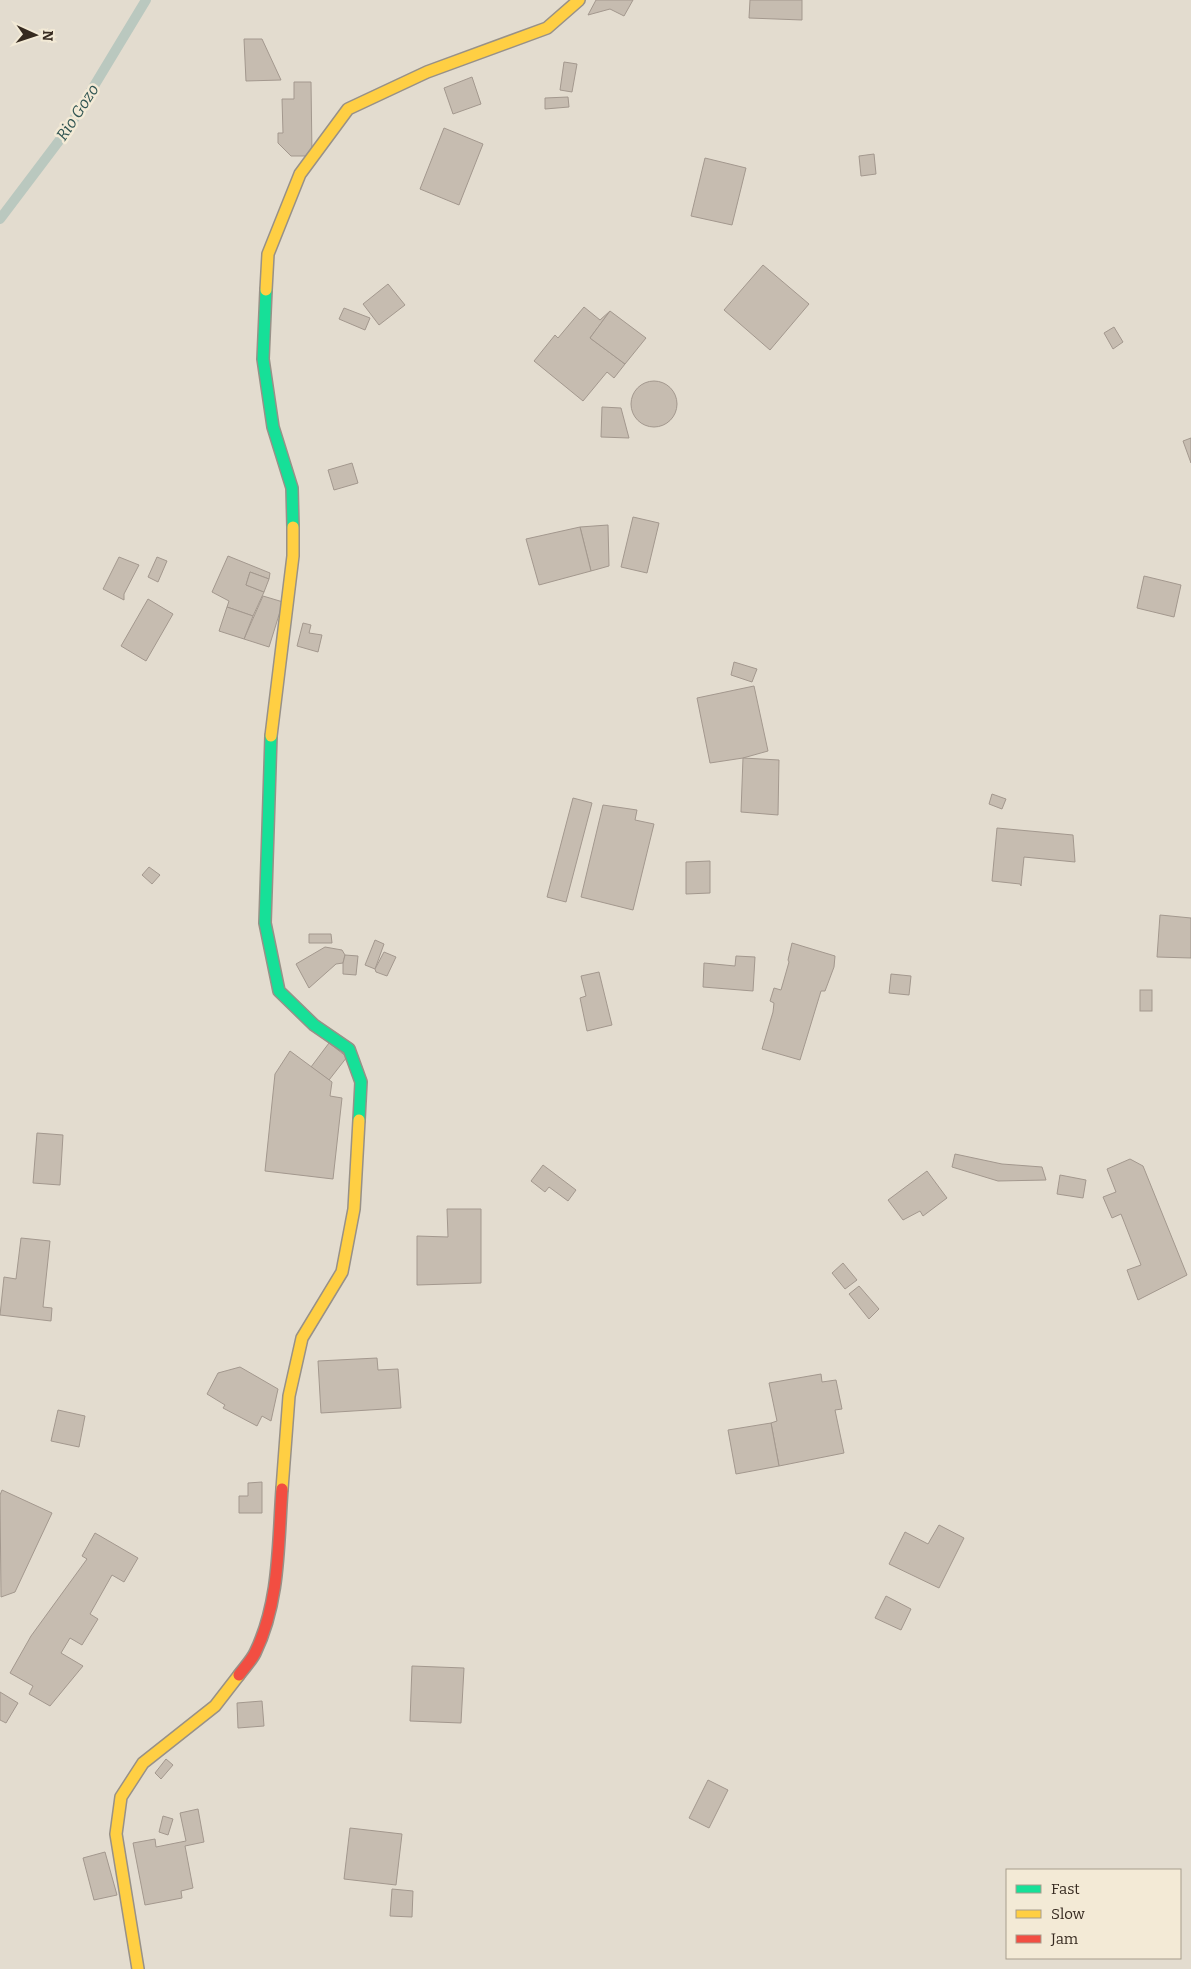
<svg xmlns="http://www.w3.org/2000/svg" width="1191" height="1969" font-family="Bitter,serif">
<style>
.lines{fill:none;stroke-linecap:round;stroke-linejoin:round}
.stream{stroke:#bac8bf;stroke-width:10}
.building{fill:#c6bcb0;stroke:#a3988e}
.fast-casing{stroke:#989188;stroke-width:14}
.slow-casing{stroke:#989188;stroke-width:14}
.jam-casing{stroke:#989188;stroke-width:14}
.fast{stroke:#16e098;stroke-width:11}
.slow{stroke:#ffcf43;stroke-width:11}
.jam{stroke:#f24e42;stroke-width:11}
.labels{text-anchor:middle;stroke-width:5;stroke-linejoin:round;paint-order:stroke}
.water-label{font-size:16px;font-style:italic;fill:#315552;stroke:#f3ead6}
</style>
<rect width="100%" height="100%" fill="#e3dccf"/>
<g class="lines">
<!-- stream -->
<polyline class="stream" points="0,219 68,129 146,0"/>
</g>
<!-- building -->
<g class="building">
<polygon points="596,0 633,0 624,16 610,9 588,15"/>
<polygon points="750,0 802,0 802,20 749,18"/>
<polygon points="244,39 262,39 281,80 246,81"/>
<polygon points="564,62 577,64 572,92 560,90"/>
<polygon points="472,77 481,104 453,114 444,88"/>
<polygon points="294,82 311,82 312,156 291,156 278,143 278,133 283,133 282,99 294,99"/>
<polygon points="568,97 569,107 545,109 545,98"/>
<polygon points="444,128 483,144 459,205 420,189"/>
<polygon points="874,154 876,174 861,176 859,156"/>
<polygon points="705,158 746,168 732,225 691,216"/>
<polygon points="763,265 809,304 770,350 724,310"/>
<polygon points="388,284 405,305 379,325 363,304"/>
<polygon points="584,307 600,320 610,311 590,338 625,364 614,378 607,372 583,401 534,361 555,335 558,338"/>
<polygon points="344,308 370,318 365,330 339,319"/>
<polygon points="610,311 646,338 625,364 590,338"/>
<polygon points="1114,327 1123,342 1113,349 1104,333"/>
<circle cx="654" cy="404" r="23"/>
<polygon points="602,407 621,408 629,438 601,437"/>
<polygon points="1191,438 1191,463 1183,441"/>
<polygon points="352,463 358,483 334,490 328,470"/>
<polygon points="633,517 659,523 647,573 621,567"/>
<polygon points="608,525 609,566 591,571 580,527"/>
<polygon points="580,527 591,571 539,585 526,539"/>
<polygon points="228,556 270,573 269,579 250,572 246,585 264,592 253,616 227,607 229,601 212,592"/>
<polygon points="119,557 139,565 124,594 124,600 103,589"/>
<polygon points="157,557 167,561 158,582 148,577"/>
<polygon points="250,572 269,579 264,592 246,585"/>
<polygon points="1144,576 1181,585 1174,617 1137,608"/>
<polygon points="263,596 283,602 269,647 244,639"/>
<polygon points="148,599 173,614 146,661 121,646"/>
<polygon points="227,607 253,616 244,639 219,631"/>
<polygon points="303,623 311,625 309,633 322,635 318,652 297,646"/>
<polygon points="734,662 757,669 752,682 731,675"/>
<polygon points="754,686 768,751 743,758 710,763 697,698"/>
<polygon points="743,758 779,760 778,815 741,812"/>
<polygon points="992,794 1006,799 1002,809 989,804"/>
<polygon points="573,798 592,803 566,902 547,897"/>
<polygon points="603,805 637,810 635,820 654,824 633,910 581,897"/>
<polygon points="997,828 1073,835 1075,862 1024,857 1021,886 1020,884 992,881"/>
<polygon points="710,861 710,893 686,894 686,862"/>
<polygon points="149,867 160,875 152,884 142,875"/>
<polygon points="1160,915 1191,918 1191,958 1157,957"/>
<polygon points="309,934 331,934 332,943 309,943"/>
<polygon points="375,940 384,944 375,969 365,965"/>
<polygon points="792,943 835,956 834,967 825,991 821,991 800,1060 762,1049 773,1012 774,1003 770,1001 774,988 781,990 789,962 788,960"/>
<polygon points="325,947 342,950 345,955 343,963 336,964 309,988 296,964"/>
<polygon points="384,952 396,957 387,976 376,972 375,969"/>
<polygon points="345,955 358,956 356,975 343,974 343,963"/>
<polygon points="736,956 755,957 753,991 703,987 704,963 735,966"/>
<polygon points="599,972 612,1025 587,1031 580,998 586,996 581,976"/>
<polygon points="891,974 911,976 909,995 889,993"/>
<rect x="1140" y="990" width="12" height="21"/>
<polygon points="329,1043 347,1057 329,1080 311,1067"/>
<polygon points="290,1051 332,1082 330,1096 342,1098 333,1179 265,1171 275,1074"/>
<polygon points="37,1133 63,1135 60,1185 33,1183"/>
<polygon points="955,1154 1002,1164 1042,1167 1046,1180 998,1181 952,1167"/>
<polygon points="1130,1159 1143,1166 1187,1275 1138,1300 1127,1270 1141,1265 1121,1214 1112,1218 1103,1197 1116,1192 1107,1169"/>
<polygon points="543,1165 576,1190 568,1201 549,1187 545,1192 531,1181"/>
<polygon points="927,1171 947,1198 923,1216 920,1211 903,1220 888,1200"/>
<polygon points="1060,1175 1086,1180 1083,1198 1057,1194"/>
<polygon points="447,1209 481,1209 481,1283 417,1285 417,1236 448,1237"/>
<polygon points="21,1238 50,1241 43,1307 52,1308 51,1321 0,1315 4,1277 16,1279"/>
<polygon points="843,1263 857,1280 845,1289 832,1273"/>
<polygon points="859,1286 879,1309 869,1319 849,1294"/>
<polygon points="377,1358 378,1370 398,1369 401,1408 321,1413 318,1361"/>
<polygon points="240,1367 278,1389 271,1421 262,1416 257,1426 223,1408 225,1405 207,1394 218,1373"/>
<polygon points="821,1374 822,1382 836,1380 842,1409 835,1410 844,1453 779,1466 771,1423 777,1421 769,1383"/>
<polygon points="58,1410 85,1416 79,1447 51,1441"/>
<polygon points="771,1423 779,1466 736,1474 728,1430"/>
<polygon points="262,1482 262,1513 239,1513 239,1496 248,1496 248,1483"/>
<polygon points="2,1490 52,1513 15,1592 1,1597 0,1495"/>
<polygon points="939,1525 964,1538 939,1588 889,1564 905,1532 928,1544"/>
<polygon points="95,1533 138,1558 124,1582 112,1575 90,1614 98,1619 82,1645 70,1638 61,1653 83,1666 50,1706 29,1694 33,1686 10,1673 31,1636 87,1559 82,1556"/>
<polygon points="886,1596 911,1609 901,1630 875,1618"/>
<polygon points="412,1666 464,1668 461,1723 410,1721"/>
<polygon points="0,1692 18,1703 6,1723 0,1720"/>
<polygon points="262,1701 264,1726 238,1728 237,1703"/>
<polygon points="166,1759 173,1765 161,1779 155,1773"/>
<polygon points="708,1780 728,1790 709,1828 689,1818"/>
<polygon points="198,1809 204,1842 185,1846 193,1888 181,1891 182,1898 145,1905 133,1843 155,1839 156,1847 186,1841 180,1813"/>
<polygon points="163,1816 173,1819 168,1835 159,1832"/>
<polygon points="350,1828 402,1834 396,1885 344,1879"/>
<polygon points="105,1852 117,1895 94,1900 83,1858"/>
<polygon points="392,1889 413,1891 412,1917 390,1916"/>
</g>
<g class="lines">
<!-- fast casing -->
<g class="fast-casing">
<g id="fast">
<polyline points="266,290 263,359 273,427 292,488 293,527"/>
<polyline points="271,736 265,923 279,991 314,1025 349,1049 361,1082 359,1120"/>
</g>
</g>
<!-- slow casing -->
<g class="slow-casing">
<g id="slow">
<polyline points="266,290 268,254 300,174 348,109 427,72 547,28 579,0"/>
<polyline points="271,736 293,556 293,527"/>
<polyline points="282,1489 289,1396 302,1338 342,1272 354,1209 359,1120"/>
<polyline points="138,1969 116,1834 121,1797 143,1763 215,1706 239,1675"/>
</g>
</g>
<!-- jam casing -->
<g class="jam-casing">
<path id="jam" d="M239,1675C244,1668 251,1661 255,1653C280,1602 278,1544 282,1489"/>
</g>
<!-- fast -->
<use href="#fast" class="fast"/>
<!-- slow -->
<use href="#slow" class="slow"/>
<!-- jam -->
<use href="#jam" class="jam"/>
</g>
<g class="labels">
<!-- water labels -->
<g class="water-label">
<text transform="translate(77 112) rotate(-57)" y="6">Rio Gozo</text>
</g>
</g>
<!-- legend -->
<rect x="1006" y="1869" width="175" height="90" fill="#f3ead6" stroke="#a79d8d"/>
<rect x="1016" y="1885" width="25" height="8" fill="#16e098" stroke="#a79d8d"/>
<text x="1051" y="1894" font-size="15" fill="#362a20">Fast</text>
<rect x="1016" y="1910" width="25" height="8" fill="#ffcf43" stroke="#a79d8d"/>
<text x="1051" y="1919" font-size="15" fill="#362a20">Slow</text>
<rect x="1016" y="1935" width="25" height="8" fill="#f24e42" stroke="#a79d8d"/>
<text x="1051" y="1944" font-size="15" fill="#362a20">Jam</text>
<!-- north arrow -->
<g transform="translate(35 35) rotate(93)" stroke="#f3ead6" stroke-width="4" paint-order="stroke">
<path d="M0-4L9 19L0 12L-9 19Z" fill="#362a20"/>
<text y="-8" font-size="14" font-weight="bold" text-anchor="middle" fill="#362a20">N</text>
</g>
</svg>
